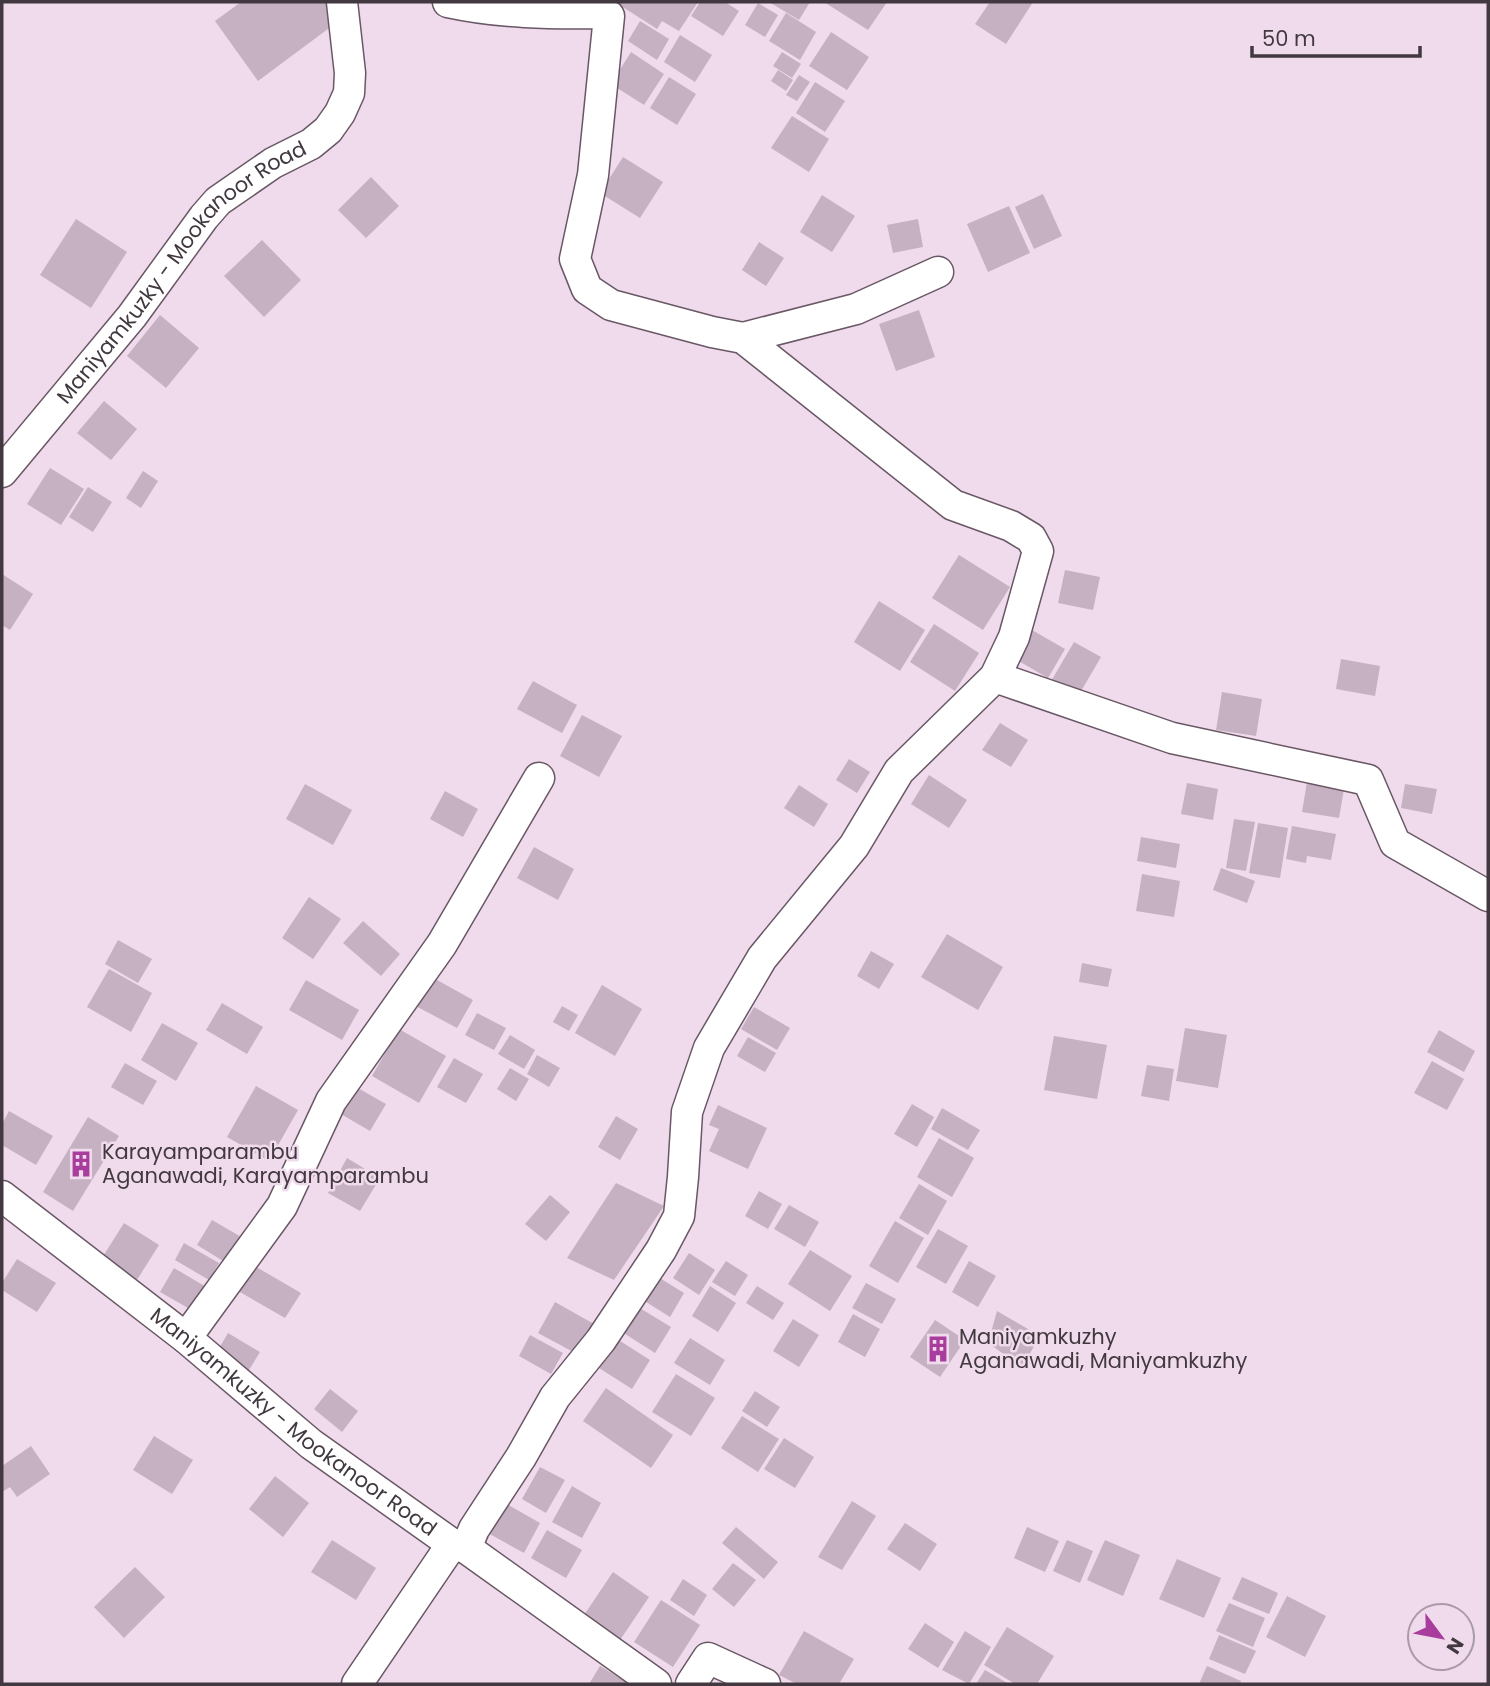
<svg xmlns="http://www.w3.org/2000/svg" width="1490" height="1686" font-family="Poppins,sans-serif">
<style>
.building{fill:#c5b1c1}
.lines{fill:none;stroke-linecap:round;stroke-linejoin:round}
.minor-casing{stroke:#695765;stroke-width:33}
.minor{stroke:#fff;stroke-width:30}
.labels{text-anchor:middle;stroke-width:5;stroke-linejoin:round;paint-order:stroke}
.street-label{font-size:21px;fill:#423940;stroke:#f0dbec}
.poi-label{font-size:21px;fill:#423940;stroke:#f0dbec;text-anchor:start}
</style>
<rect width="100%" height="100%" fill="#f0dbec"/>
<!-- building -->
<g class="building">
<polygon points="241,2 333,2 344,17 258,81 215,21"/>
<polygon points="620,2 698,2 679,31 662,21 657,29 618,4"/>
<polygon points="700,2 725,2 739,11 723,36 691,16"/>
<polygon points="769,2 810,2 799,20"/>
<polygon points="824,2 887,2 868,30"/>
<polygon points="990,2 1033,2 1006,44 975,24"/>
<polygon points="758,3 778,15 765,37 745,25"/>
<polygon points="786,13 816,32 800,60 769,41"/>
<polygon points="640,21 669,39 657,60 628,41"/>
<polygon points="831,32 869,57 847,90 809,66"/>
<polygon points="680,35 712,55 695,82 664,62"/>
<polygon points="631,52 664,74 644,105 611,84"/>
<polygon points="782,52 801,64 792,78 773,66"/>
<polygon points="778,70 793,80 786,91 771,81"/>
<polygon points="799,75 810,82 797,101 786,95"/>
<polygon points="669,77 696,94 677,125 650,108"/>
<polygon points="815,82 845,101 825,132 796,113"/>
<polygon points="792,116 829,139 809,172 771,148"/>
<polygon points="623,157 663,182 640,218 600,193"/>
<polygon points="371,177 399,206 366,238 338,210"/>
<polygon points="1043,194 1062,236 1034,249 1015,207"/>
<polygon points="822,195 855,216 832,252 800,232"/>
<polygon points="1009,206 1030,253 988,272 967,224"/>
<polygon points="76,219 127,252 91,308 40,275"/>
<polygon points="918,219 923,247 893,253 887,225"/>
<polygon points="262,240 301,280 264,317 224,276"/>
<polygon points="759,242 784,258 766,286 742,270"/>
<polygon points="919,310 935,357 896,371 879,324"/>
<polygon points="160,315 199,348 166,388 127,356"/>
<polygon points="104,401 137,429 111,460 77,433"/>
<polygon points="50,468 84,489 61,525 27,504"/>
<polygon points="143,471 158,481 141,508 126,498"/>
<polygon points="88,487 112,502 93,532 69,517"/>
<polygon points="959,555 1010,587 983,630 932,598"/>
<polygon points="1065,570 1100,577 1093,610 1058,603"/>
<polygon points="2,574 33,594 10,630 2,625"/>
<polygon points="879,601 925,630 900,671 854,642"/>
<polygon points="934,624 979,653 955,691 910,662"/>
<polygon points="1032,630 1065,649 1048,678 1015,659"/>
<polygon points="1074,642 1101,657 1077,698 1050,683"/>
<polygon points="1341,659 1380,666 1375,696 1336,689"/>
<polygon points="533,681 577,705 562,733 517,709"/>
<polygon points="1222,692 1262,699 1256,736 1216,730"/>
<polygon points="582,715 622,736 599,777 560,756"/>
<polygon points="1000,723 1028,740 1011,767 982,750"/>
<polygon points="849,759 870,772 857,793 836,780"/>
<polygon points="929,775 967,800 949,828 911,804"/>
<polygon points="1307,782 1344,789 1339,818 1302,812"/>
<polygon points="1187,783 1218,789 1213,820 1181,814"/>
<polygon points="305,784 352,810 333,845 286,819"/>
<polygon points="1405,784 1437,789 1432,814 1401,808"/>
<polygon points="799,785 828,804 814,827 784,808"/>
<polygon points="445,791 478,809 463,837 430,819"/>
<polygon points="1234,819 1255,822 1246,871 1226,868"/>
<polygon points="1258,823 1288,828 1280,878 1249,873"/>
<polygon points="1292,826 1336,834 1331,860 1307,856 1306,863 1286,859"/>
<polygon points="1141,837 1180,844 1176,868 1137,861"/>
<polygon points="534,847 574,869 558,900 517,878"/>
<polygon points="1221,868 1255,881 1247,903 1213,890"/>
<polygon points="1142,874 1180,881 1174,917 1136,911"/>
<polygon points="309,897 341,919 313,959 282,938"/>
<polygon points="363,921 400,954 381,976 343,943"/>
<polygon points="947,934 1003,967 978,1010 921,977"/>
<polygon points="118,940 152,959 138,983 105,964"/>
<polygon points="871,951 894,964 879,989 857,976"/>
<polygon points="1082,963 1112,969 1108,987 1079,982"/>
<polygon points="109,969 152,993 131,1032 87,1007"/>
<polygon points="428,975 473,1000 457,1028 412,1004"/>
<polygon points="306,980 359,1010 342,1040 289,1010"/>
<polygon points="602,985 642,1009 615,1056 575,1033"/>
<polygon points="222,1003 263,1027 247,1054 206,1030"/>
<polygon points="562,1006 578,1015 569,1031 553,1022"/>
<polygon points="754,1007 790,1028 777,1050 741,1029"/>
<polygon points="477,1013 506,1028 494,1050 465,1035"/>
<polygon points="162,1023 198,1043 176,1081 141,1060"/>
<polygon points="1185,1028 1227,1035 1218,1088 1176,1081"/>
<polygon points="399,1029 446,1056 419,1103 372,1076"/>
<polygon points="1439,1030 1475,1051 1464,1072 1427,1052"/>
<polygon points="510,1035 535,1050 524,1069 498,1054"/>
<polygon points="1054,1036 1107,1045 1097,1099 1044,1090"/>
<polygon points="748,1037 776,1053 765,1072 737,1056"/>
<polygon points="537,1055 560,1068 549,1087 527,1074"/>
<polygon points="454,1058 483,1074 466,1103 437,1087"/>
<polygon points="1432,1061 1464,1079 1447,1110 1414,1093"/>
<polygon points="125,1063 157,1081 143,1105 111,1087"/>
<polygon points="1147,1065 1174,1069 1169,1101 1141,1096"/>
<polygon points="510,1068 529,1079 516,1101 497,1089"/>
<polygon points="349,1083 386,1104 370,1131 334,1110"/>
<polygon points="256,1086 298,1110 269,1161 227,1137"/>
<polygon points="912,1104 934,1117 917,1147 894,1134"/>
<polygon points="718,1105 767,1128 748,1169 709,1151 719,1129 709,1125"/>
<polygon points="942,1108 980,1130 968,1150 931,1129"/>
<polygon points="9,1111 53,1136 36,1165 2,1145 2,1124"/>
<polygon points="616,1116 638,1129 620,1160 598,1147"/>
<polygon points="88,1117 119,1136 73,1211 43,1192"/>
<polygon points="939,1138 974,1158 952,1197 917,1177"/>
<polygon points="347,1158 380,1178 360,1211 328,1193"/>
<polygon points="616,1183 664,1206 614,1280 567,1258"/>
<polygon points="919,1184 947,1201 928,1235 899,1218"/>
<polygon points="759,1191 782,1204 768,1229 745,1216"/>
<polygon points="550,1195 570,1212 546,1241 525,1224"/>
<polygon points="789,1205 819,1222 805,1247 774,1229"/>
<polygon points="212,1220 243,1238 228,1264 197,1245"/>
<polygon points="895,1221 924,1238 898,1283 869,1266"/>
<polygon points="124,1223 159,1245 135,1283 100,1261"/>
<polygon points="938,1229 968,1246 946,1284 916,1267"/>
<polygon points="184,1243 219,1263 209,1280 175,1260"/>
<polygon points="810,1250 852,1276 830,1311 788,1284"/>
<polygon points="689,1253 715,1270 699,1295 673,1278"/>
<polygon points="17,1259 56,1283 37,1312 2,1290 2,1283"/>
<polygon points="246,1261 301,1293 285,1318 231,1287"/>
<polygon points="726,1261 748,1275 735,1296 712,1282"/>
<polygon points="969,1261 996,1276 978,1307 952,1292"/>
<polygon points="174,1268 208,1288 195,1312 160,1292"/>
<polygon points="658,1277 684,1293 670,1317 643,1300"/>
<polygon points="866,1283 896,1299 882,1324 852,1308"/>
<polygon points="710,1286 736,1303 718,1332 692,1316"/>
<polygon points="757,1286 784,1303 773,1320 746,1303"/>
<polygon points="555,1302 594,1324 577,1354 538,1333"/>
<polygon points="638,1307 671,1327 655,1353 622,1332"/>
<polygon points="997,1311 1040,1336 1022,1367 988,1343"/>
<polygon points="853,1314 880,1329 865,1357 838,1342"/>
<polygon points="793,1319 819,1335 799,1367 773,1351"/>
<polygon points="935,1320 965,1340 940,1377 910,1357"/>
<polygon points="228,1333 260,1352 246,1375 214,1357"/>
<polygon points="530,1335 563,1353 551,1374 519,1356"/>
<polygon points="690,1338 725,1360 710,1385 674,1363"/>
<polygon points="617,1339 650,1360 632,1389 599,1368"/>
<polygon points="676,1374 715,1398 691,1436 652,1412"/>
<polygon points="606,1388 673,1435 651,1468 583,1421"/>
<polygon points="330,1389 358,1411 342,1432 314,1409"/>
<polygon points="755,1391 780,1407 767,1427 742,1411"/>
<polygon points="742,1416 779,1439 758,1472 721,1448"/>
<polygon points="154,1436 193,1460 172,1494 133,1470"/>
<polygon points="784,1438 814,1457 795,1488 764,1469"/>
<polygon points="31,1446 50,1474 17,1497 10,1487 2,1492 2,1466"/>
<polygon points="540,1467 565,1480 546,1513 522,1499"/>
<polygon points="275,1476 309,1503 283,1537 249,1509"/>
<polygon points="572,1486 601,1503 582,1538 552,1522"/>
<polygon points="852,1501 876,1516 842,1570 818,1557"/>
<polygon points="503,1502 540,1523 524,1553 486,1532"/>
<polygon points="905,1523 937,1544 920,1571 887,1549"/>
<polygon points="736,1527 778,1562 764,1579 722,1543"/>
<polygon points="1027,1527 1059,1541 1045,1572 1014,1558"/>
<polygon points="547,1530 582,1550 566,1578 531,1558"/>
<polygon points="332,1540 376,1568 356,1600 311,1572"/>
<polygon points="1067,1540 1093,1551 1080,1583 1053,1571"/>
<polygon points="1105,1540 1140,1555 1123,1596 1087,1580"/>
<polygon points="1177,1559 1221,1578 1204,1618 1159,1599"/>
<polygon points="733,1563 756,1580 734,1607 712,1589"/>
<polygon points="135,1567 165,1597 124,1638 94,1607"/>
<polygon points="613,1572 649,1597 616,1646 580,1621"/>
<polygon points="1242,1577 1278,1593 1269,1614 1232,1599"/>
<polygon points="683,1579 707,1595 694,1616 670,1600"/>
<polygon points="1287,1596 1326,1616 1305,1657 1266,1637"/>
<polygon points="661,1600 700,1625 673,1667 634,1642"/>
<polygon points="1229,1603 1265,1618 1253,1647 1216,1631"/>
<polygon points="925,1623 954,1642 938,1668 908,1649"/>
<polygon points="1007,1627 1054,1656 1037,1684 1015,1684 984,1665"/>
<polygon points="804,1631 854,1659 839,1684 797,1684 779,1675"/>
<polygon points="965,1631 991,1647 969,1684 942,1670"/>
<polygon points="1219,1635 1256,1651 1245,1674 1209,1659"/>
<polygon points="600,1666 626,1682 625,1684 589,1684"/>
<polygon points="1207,1666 1241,1681 1240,1684 1199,1684"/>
<polygon points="985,1670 1009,1684 976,1684"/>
</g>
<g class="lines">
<!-- minor casing -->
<g class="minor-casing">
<g id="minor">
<path d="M448,2C499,13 550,14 602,13L609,16L593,175L575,259L587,289L611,305L712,332L743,338L953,505L1011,526L1031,538L1038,551L1014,637L995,677L899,771L854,846L762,958L709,1048L687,1112L683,1177L679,1216L661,1250L601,1340L555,1397L521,1457L474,1529L466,1548"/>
<polyline points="743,338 856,309 938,272"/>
<path id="s1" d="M2,472L132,316L204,217L218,201L273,163L311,144L328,130L340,113L349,93L350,73L342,2"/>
<polyline points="995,677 1172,738 1368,780 1395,843 1488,896"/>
<path id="s2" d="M2,1196L186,1338L311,1444L452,1544L357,1684"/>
<polyline points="186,1338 282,1206 331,1101 442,944 539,778"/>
<polyline points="452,1544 466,1548 656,1684"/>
<polyline points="691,1684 708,1658 765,1684"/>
</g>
</g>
<!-- minor -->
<use href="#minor" class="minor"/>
</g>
<!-- icons -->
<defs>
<g id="building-bare" transform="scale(2.1)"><path d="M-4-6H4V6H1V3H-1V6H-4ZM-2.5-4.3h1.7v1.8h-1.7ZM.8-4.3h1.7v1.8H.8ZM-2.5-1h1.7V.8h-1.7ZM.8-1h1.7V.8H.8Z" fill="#a93d9d" stroke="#f0dbec" stroke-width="2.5" paint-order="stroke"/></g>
</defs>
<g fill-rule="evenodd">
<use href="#building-bare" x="81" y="1164"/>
<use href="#building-bare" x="938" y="1349"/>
</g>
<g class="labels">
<!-- street labels -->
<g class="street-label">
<text dy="7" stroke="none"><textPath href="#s1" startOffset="271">Maniyamkuzky - Mookanoor Road</textPath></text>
<text dy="7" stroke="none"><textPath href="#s2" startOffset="369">Maniyamkuzky - Mookanoor Road</textPath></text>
</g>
<!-- poi labels -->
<g class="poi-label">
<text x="102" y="1159">Karayamparambu<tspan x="102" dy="24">Aganawadi, Karayamparambu</tspan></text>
<text x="959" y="1344">Maniyamkuzhy<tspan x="959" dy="24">Aganawadi, Maniyamkuzhy</tspan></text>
</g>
</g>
<!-- border -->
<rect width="1490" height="1686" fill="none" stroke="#423940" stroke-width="7"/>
<!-- north arrow -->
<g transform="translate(1441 1637) rotate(122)"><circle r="33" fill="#f0dbec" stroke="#aa9aa7" stroke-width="2"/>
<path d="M0-5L12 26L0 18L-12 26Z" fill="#a93d9d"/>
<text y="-10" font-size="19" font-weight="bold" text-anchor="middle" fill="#423940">N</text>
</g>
<!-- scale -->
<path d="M1252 46v10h168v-10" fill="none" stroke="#423940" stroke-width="3.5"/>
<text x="1262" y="46" font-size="21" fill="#423940" stroke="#f0dbec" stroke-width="5" paint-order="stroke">50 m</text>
</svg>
